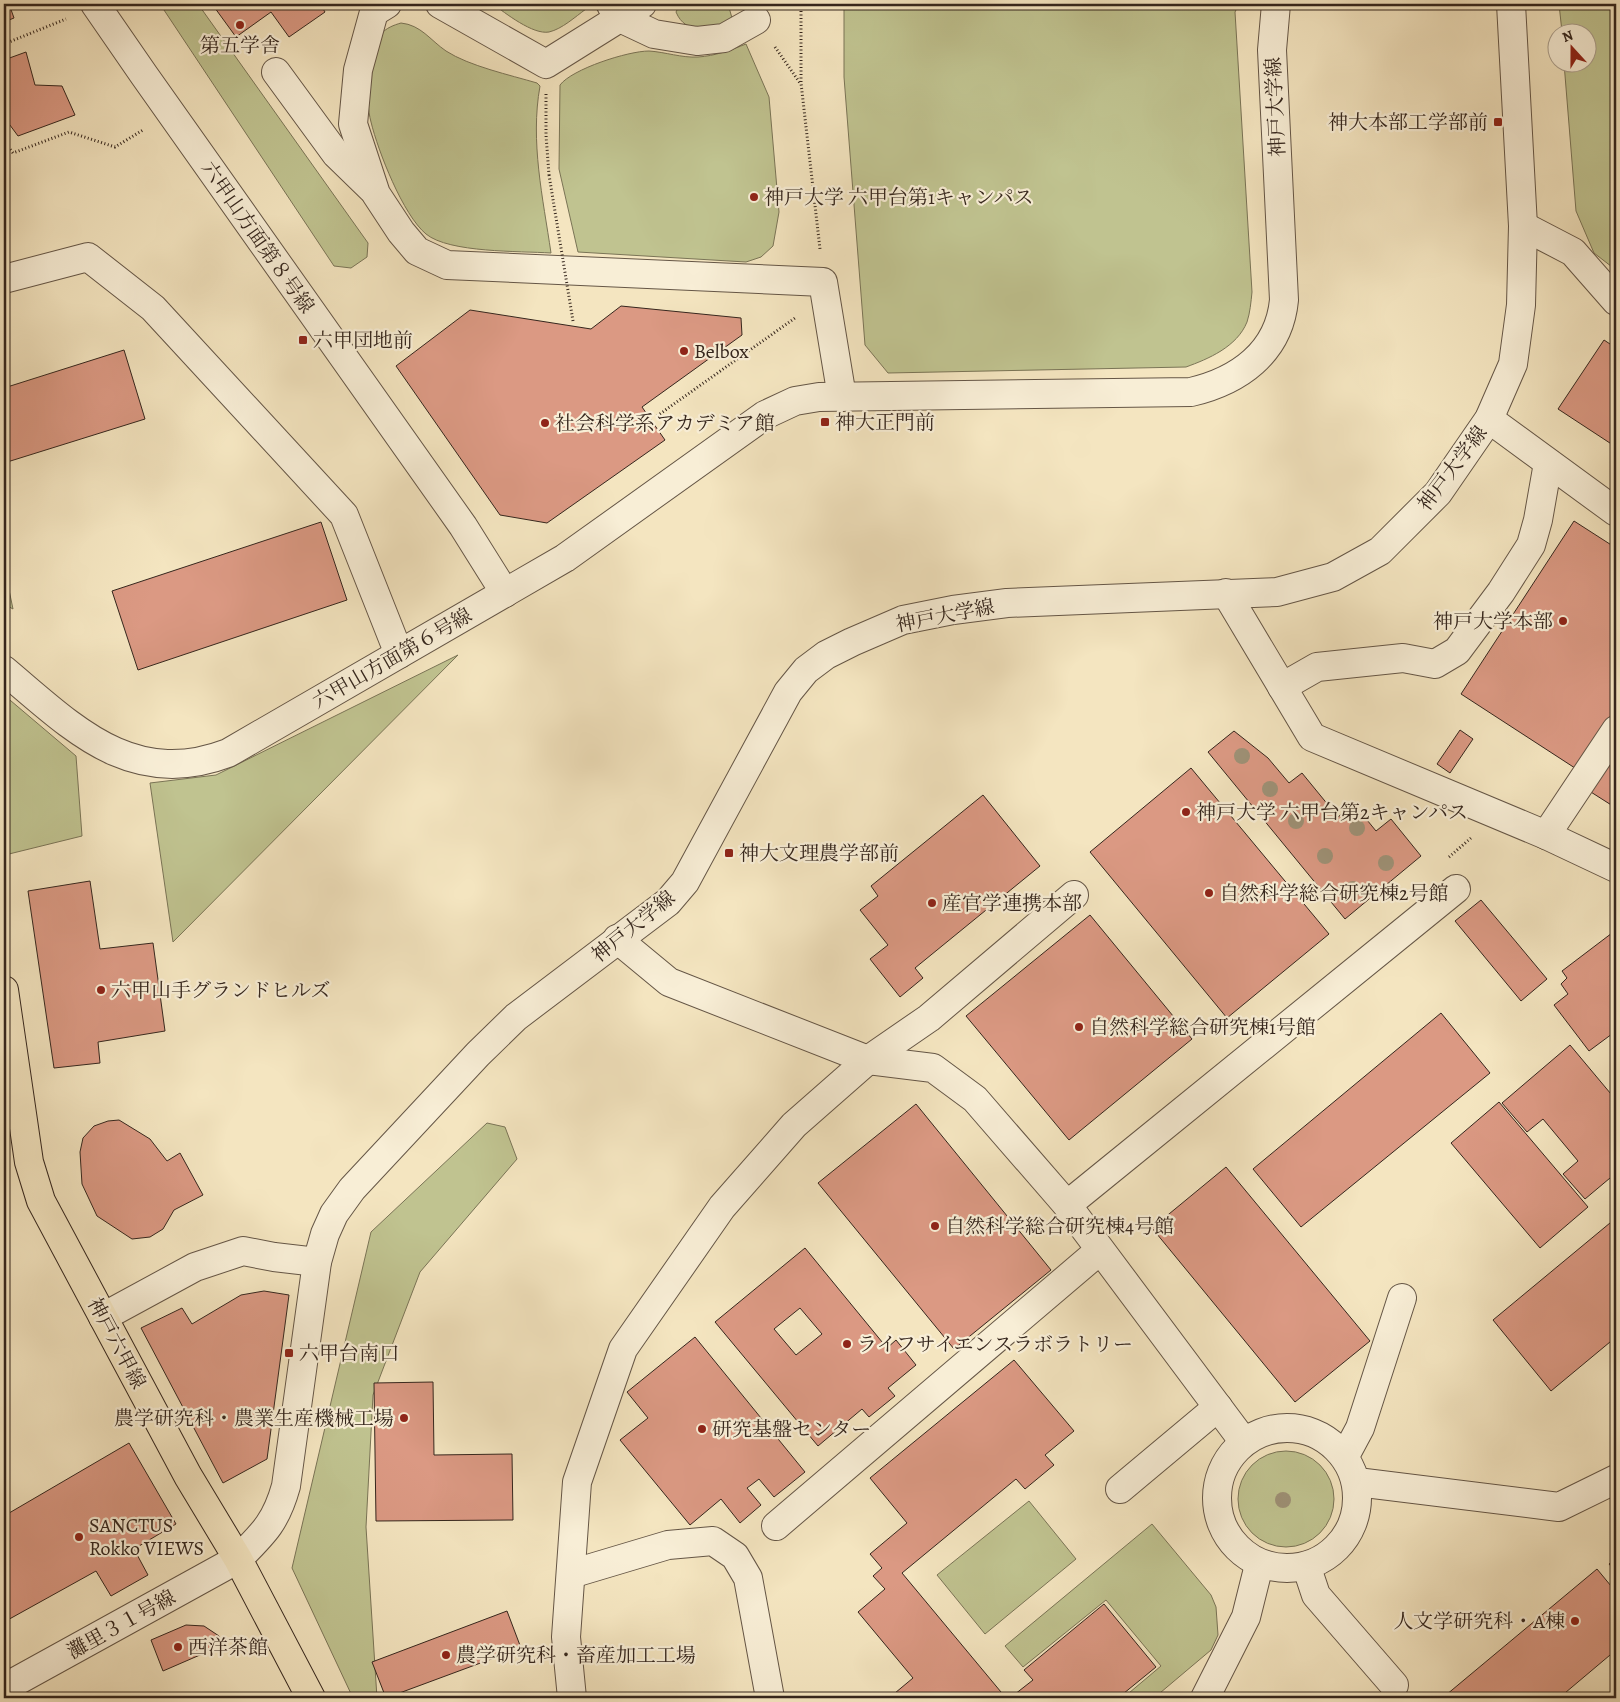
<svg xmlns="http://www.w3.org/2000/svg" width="1620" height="1702" font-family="Alegreya,'Noto Serif JP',serif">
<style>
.green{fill:#c0c390;stroke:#7a7456}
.building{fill:#db9983;stroke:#35261d;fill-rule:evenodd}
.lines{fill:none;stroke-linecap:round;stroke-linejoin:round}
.minor-casing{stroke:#655646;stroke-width:30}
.major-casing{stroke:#35261d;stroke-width:30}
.path{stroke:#35261d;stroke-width:3;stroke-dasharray:1 2.5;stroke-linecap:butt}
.minor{stroke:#f8eed6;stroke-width:28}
.major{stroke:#f4e5c0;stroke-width:28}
.path-bridge{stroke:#35261d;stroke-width:3;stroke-dasharray:1 2.5;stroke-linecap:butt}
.tree{fill:#9e9176}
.poi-dot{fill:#8f2418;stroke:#f8eed6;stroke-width:2}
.labels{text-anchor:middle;stroke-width:4.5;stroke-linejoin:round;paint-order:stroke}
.poi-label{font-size:20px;fill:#35261d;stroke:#f8eed6;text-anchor:start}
.street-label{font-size:20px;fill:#35261d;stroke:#f8eed6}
</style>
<rect width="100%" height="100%" fill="#f4e5c0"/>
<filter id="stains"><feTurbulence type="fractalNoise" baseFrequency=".004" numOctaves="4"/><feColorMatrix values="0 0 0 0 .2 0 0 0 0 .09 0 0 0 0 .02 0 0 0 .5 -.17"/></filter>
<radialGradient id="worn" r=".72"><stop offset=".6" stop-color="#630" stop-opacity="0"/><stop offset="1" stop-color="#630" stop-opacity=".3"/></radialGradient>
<!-- green -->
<g class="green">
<polygon points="160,4 198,4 368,243 367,257 351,268 334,266"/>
<path d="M493,4H589L586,9C575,17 562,29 549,32C533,35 505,13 493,4Z"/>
<path d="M680,4H728L732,18L728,23C709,27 686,36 676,12Z"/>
<path d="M844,4H1239L1235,12L1252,292C1251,302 1250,313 1247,322C1237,347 1208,359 1186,367L888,373L865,345L844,77Z"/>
<polygon points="1559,4 1616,4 1616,270 1594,253 1576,211 1564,63 1588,62 1588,32 1562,32"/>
<path d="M401,23C421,25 430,40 446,51C469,66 510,75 537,83L540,86C530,142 543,198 551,253C520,251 449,253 426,234C403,215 378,151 371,122C365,100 366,52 381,34C386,28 394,25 401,23Z"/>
<path d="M746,44L769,97L779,212L773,246L761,257L746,262L578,252L559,169L560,85C572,69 628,51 649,51C665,52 682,58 698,57C715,56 731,50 746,44Z"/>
<polygon points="4,566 13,609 4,604"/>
<polygon points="458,655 173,942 150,783 216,775"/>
<polygon points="4,695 76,756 82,836 9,854 4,844"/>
<polygon points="487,1123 505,1127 517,1159 420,1272 373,1395 366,1527 377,1698 353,1698 292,1568 371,1232"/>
<circle cx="1286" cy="1499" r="48"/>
<polygon points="1029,1501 1076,1559 985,1634 937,1575"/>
<polygon points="1152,1524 1211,1595 1216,1607 1218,1635 1211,1650 1154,1698 1123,1698 1161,1666 1106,1600 1023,1667 1005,1646"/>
</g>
<!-- building -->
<g class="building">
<polygon points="4,4 9,4 14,18 4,22"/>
<polygon points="212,4 320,4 325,12 289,37 271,12 236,37"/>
<polygon points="26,52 35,85 62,86 75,115 18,136 4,117 4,60"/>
<polygon points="621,306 741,318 742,335 642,407 665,440 547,523 500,515 396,366 470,310 591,329"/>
<polygon points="1604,340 1616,348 1616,447 1558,409"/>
<polygon points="124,350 145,419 4,463 4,388"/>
<polygon points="1574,521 1616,548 1616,711 1578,770 1461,694"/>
<polygon points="321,522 347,600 138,670 112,591"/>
<polygon points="1460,730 1473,739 1450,773 1437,764"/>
<polygon points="1234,731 1268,758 1289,783 1302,773 1338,817 1354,804 1376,831 1391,819 1421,856 1345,919 1208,752"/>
<polygon points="1616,736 1616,808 1583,787"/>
<polygon points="1191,768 1329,934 1227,1018 1090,852"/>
<polygon points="983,795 1040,866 915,968 923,978 900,997 870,959 888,945 860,910 878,896 871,886"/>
<polygon points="90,881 100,949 153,943 165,1031 98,1042 100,1063 54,1068 28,891"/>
<polygon points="1481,900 1547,979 1521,1001 1455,921"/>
<polygon points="1090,915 1192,1039 1069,1140 966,1016"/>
<polygon points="1616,930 1616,1031 1589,1051 1554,1005 1568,994 1561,984 1567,978 1562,971"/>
<polygon points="1441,1013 1490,1073 1301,1227 1253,1169"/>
<polygon points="1570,1045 1616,1100 1616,1173 1585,1199 1563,1174 1578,1161 1543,1119 1527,1132 1502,1103"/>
<polygon points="1499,1102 1588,1207 1540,1248 1451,1143"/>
<polygon points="916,1104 1051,1270 954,1349 818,1183"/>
<polygon points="119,1120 150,1139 167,1161 180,1153 203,1195 174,1210 163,1229 150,1237 132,1239 97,1216 82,1184 80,1152 83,1138 94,1126 108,1121"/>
<polygon points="1226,1167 1370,1341 1295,1402 1152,1228"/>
<polygon points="1616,1218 1616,1337 1551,1391 1493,1320"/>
<path d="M805,1248L887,1348L896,1340L916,1365L888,1388L895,1396L869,1417L862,1409L818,1446L715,1322ZM800,1308L822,1334L796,1355L774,1329Z"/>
<polygon points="264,1291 289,1295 267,1459 223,1483 141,1328 182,1308 192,1324 241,1295"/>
<polygon points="695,1337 805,1472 774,1497 759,1479 747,1488 761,1505 740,1523 721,1499 690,1525 620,1440 648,1418 627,1392"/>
<polygon points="1014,1360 1074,1431 1045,1455 1054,1465 1025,1489 1016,1479 902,1573 1006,1698 930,1698 927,1695 924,1698 889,1698 913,1678 858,1612 885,1589 873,1576 882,1568 870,1554 907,1523 870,1478"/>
<polygon points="433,1382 434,1455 512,1454 513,1520 376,1521 374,1383"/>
<polygon points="129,1443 176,1524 134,1549 148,1575 111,1596 96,1571 4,1622 4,1516"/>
<polygon points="1616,1558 1616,1572 1609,1564"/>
<polygon points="1597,1569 1616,1592 1616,1650 1559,1698 1449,1698 1446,1695"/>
<polygon points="1104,1604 1156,1667 1118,1698 1010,1698 1033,1680 1024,1670"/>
<polygon points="507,1611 521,1648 386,1698 372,1662"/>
<polygon points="186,1625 204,1626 219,1636 223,1645 163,1671 151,1640"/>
<polygon points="748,1694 749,1698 719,1698"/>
</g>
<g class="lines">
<!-- minor casing -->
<g class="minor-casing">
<g id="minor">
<polyline points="95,4 144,75 463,526 505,593"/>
<polyline points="387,4 374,12 358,70 353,124 376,194 401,232 417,251 447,265 823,282 842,397"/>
<polyline points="440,4 546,64 642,4"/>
<polyline points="611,5 620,18 654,34 697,41 724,38 756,20"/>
<polyline points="276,72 336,154 372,189"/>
<polyline points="1523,226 1573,252 1616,301"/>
<polyline points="4,279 88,257 153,308 344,515 399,654"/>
<polyline points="1489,419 1616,512"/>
<polyline points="1226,593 1312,737 1546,835 1616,868"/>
<path d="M4,670C72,727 131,790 228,753L565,558L765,415L795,401L819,397L1191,392C1238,381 1279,353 1284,300L1272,50L1276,4"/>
<polyline points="1282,687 1317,667 1403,658 1435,664 1457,651 1501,592 1531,545 1538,520 1548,463"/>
<polyline points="1546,835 1616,730"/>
<polyline points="617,939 669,982 868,1060 933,1068 975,1099 1067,1205 1244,1442"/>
<polyline points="1067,1205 1456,889"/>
<polyline points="103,1317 195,1267 243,1251 274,1257 317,1262"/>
<circle cx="1287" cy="1498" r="70"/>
<polyline points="1345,1456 1360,1428 1402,1298"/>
<polyline points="1357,1482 1559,1507 1616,1479"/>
<polyline points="1120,1489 1218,1407"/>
<polyline points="776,1526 1099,1251"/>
<polyline points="1307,1568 1316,1595 1394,1685"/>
<polyline points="571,1574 668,1545 713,1541 735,1556 748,1578 770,1698"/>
<path d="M4,1688L238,1559C264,1533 276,1522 286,1486L317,1262L325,1234L334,1214L352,1189L478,1054L516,1017L668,902L685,882L788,692L806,670L826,655L852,642L903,620L953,610L1007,603L1277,592L1333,577L1380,551L1438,493L1489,419L1513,364L1521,305L1523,226L1511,4"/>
<polyline points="572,1698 566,1637 577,1482 623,1349 722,1207 794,1125 868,1060 929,1018 1074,895"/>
<polyline points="1205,1698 1246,1617 1259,1565"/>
</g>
</g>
<!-- major casing -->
<g class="major-casing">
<polyline id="major" points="4,990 29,1162 41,1201 188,1476 238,1559 311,1698"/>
</g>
<!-- path -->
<g class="path">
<polyline points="801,4 801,83 820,249"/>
<polyline points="4,44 66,19"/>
<polyline points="775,47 800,83"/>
<polyline points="546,94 546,135 549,175"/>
<polyline points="4,141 13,153 69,132 115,147 143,130"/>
<polyline points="657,416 795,318"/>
<polyline points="1449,857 1471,838"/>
</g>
<!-- minor -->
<use href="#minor" class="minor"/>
<!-- major -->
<use href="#major" class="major"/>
<!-- path-bridge -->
<polyline class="path-bridge" points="549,175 573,321"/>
</g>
<!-- trees -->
<g class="tree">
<circle cx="1242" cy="756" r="8"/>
<circle cx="1270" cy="789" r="8"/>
<circle cx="1296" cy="821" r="8"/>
<circle cx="1357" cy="828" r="8"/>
<circle cx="1325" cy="856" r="8"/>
<circle cx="1386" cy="863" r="8"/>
<circle cx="1353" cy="889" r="8"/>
<circle cx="1283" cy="1500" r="8"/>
</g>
<!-- markers -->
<g class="poi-dot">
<circle cx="240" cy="25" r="5"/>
<rect x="1493" y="117" width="10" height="10" rx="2.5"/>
<circle cx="754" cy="197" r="5"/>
<rect x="298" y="335" width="10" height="10" rx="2.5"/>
<circle cx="684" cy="351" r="5"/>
<rect x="820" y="417" width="10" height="10" rx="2.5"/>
<circle cx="545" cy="423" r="5"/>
<circle cx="1563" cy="621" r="5"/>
<circle cx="1186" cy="812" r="5"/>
<rect x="724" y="848" width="10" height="10" rx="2.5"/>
<circle cx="1209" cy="893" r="5"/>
<circle cx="932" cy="903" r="5"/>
<circle cx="101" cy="990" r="5"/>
<circle cx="1079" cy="1027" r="5"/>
<circle cx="935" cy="1226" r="5"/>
<circle cx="847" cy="1344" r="5"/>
<rect x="284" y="1348" width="10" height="10" rx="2.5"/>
<circle cx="404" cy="1418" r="5"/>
<circle cx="702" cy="1429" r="5"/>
<circle cx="79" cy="1537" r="5"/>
<circle cx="1575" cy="1621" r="5"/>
<circle cx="178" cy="1647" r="5"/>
<circle cx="446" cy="1655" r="5"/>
</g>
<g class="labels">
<!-- poi labels -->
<g class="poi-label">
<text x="240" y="52" text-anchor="middle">第五学舎</text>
<text x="1488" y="129" text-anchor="end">神大本部工学部前</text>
<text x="764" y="204">神戸大学 六甲台第1キャンパス</text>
<text x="313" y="347">六甲団地前</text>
<text x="694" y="358">Belbox</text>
<text x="835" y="429">神大正門前</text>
<text x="555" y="430">社会科学系アカデミア館</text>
<text x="1553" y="628" text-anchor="end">神戸大学本部</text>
<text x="1196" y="819">神戸大学 六甲台第2キャンパス</text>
<text x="739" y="860">神大文理農学部前</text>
<text x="1219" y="900">自然科学総合研究棟2号館</text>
<text x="942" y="910">産官学連携本部</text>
<text x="111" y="997">六甲山手グランドヒルズ</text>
<text x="1089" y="1034">自然科学総合研究棟1号館</text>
<text x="945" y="1233">自然科学総合研究棟4号館</text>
<text x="857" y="1351">ライフサイエンスラボラトリー</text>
<text x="299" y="1360">六甲台南口</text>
<text x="394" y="1425" text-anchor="end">農学研究科・農業生産機械工場</text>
<text x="712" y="1436">研究基盤センター</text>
<text x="89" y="1532">SANCTUS<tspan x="89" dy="23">Rokko VIEWS</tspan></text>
<text x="1565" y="1628" text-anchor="end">人文学研究科・A棟</text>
<text x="188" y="1654">西洋茶館</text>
<text x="456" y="1662">農学研究科・畜産加工工場</text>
</g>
<!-- street labels -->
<g class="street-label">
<text transform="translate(1275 107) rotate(-93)" y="7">神戸大学線</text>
<text transform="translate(258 237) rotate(55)" y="7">六甲山方面第８号線</text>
<text transform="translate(1452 468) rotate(-53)" y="7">神戸大学線</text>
<text transform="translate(945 615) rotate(-11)" y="7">神戸大学線</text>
<text transform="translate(392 658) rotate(-30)" y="7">六甲山方面第６号線</text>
<text transform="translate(633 926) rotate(-39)" y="7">神戸大学線</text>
<text transform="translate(117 1343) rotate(62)" y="7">神戸六甲線</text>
<text transform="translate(121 1624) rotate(-29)" y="7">灘里３１号線</text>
</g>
</g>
<!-- margin -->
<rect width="1620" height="1702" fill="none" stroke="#f4e5c0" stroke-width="20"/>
<rect x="5" y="5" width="1610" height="1692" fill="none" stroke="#35261d" stroke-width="2.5"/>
<rect x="10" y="10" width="1600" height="1682" fill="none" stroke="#35261d"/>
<!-- north arrow -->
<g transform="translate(1572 48) rotate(339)"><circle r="24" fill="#f8eed6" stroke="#aa9e8c"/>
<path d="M0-4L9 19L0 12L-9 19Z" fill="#8f2418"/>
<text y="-8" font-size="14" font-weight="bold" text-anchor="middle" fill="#35261d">N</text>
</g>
<rect width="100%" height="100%" filter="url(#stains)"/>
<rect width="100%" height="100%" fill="url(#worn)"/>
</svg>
